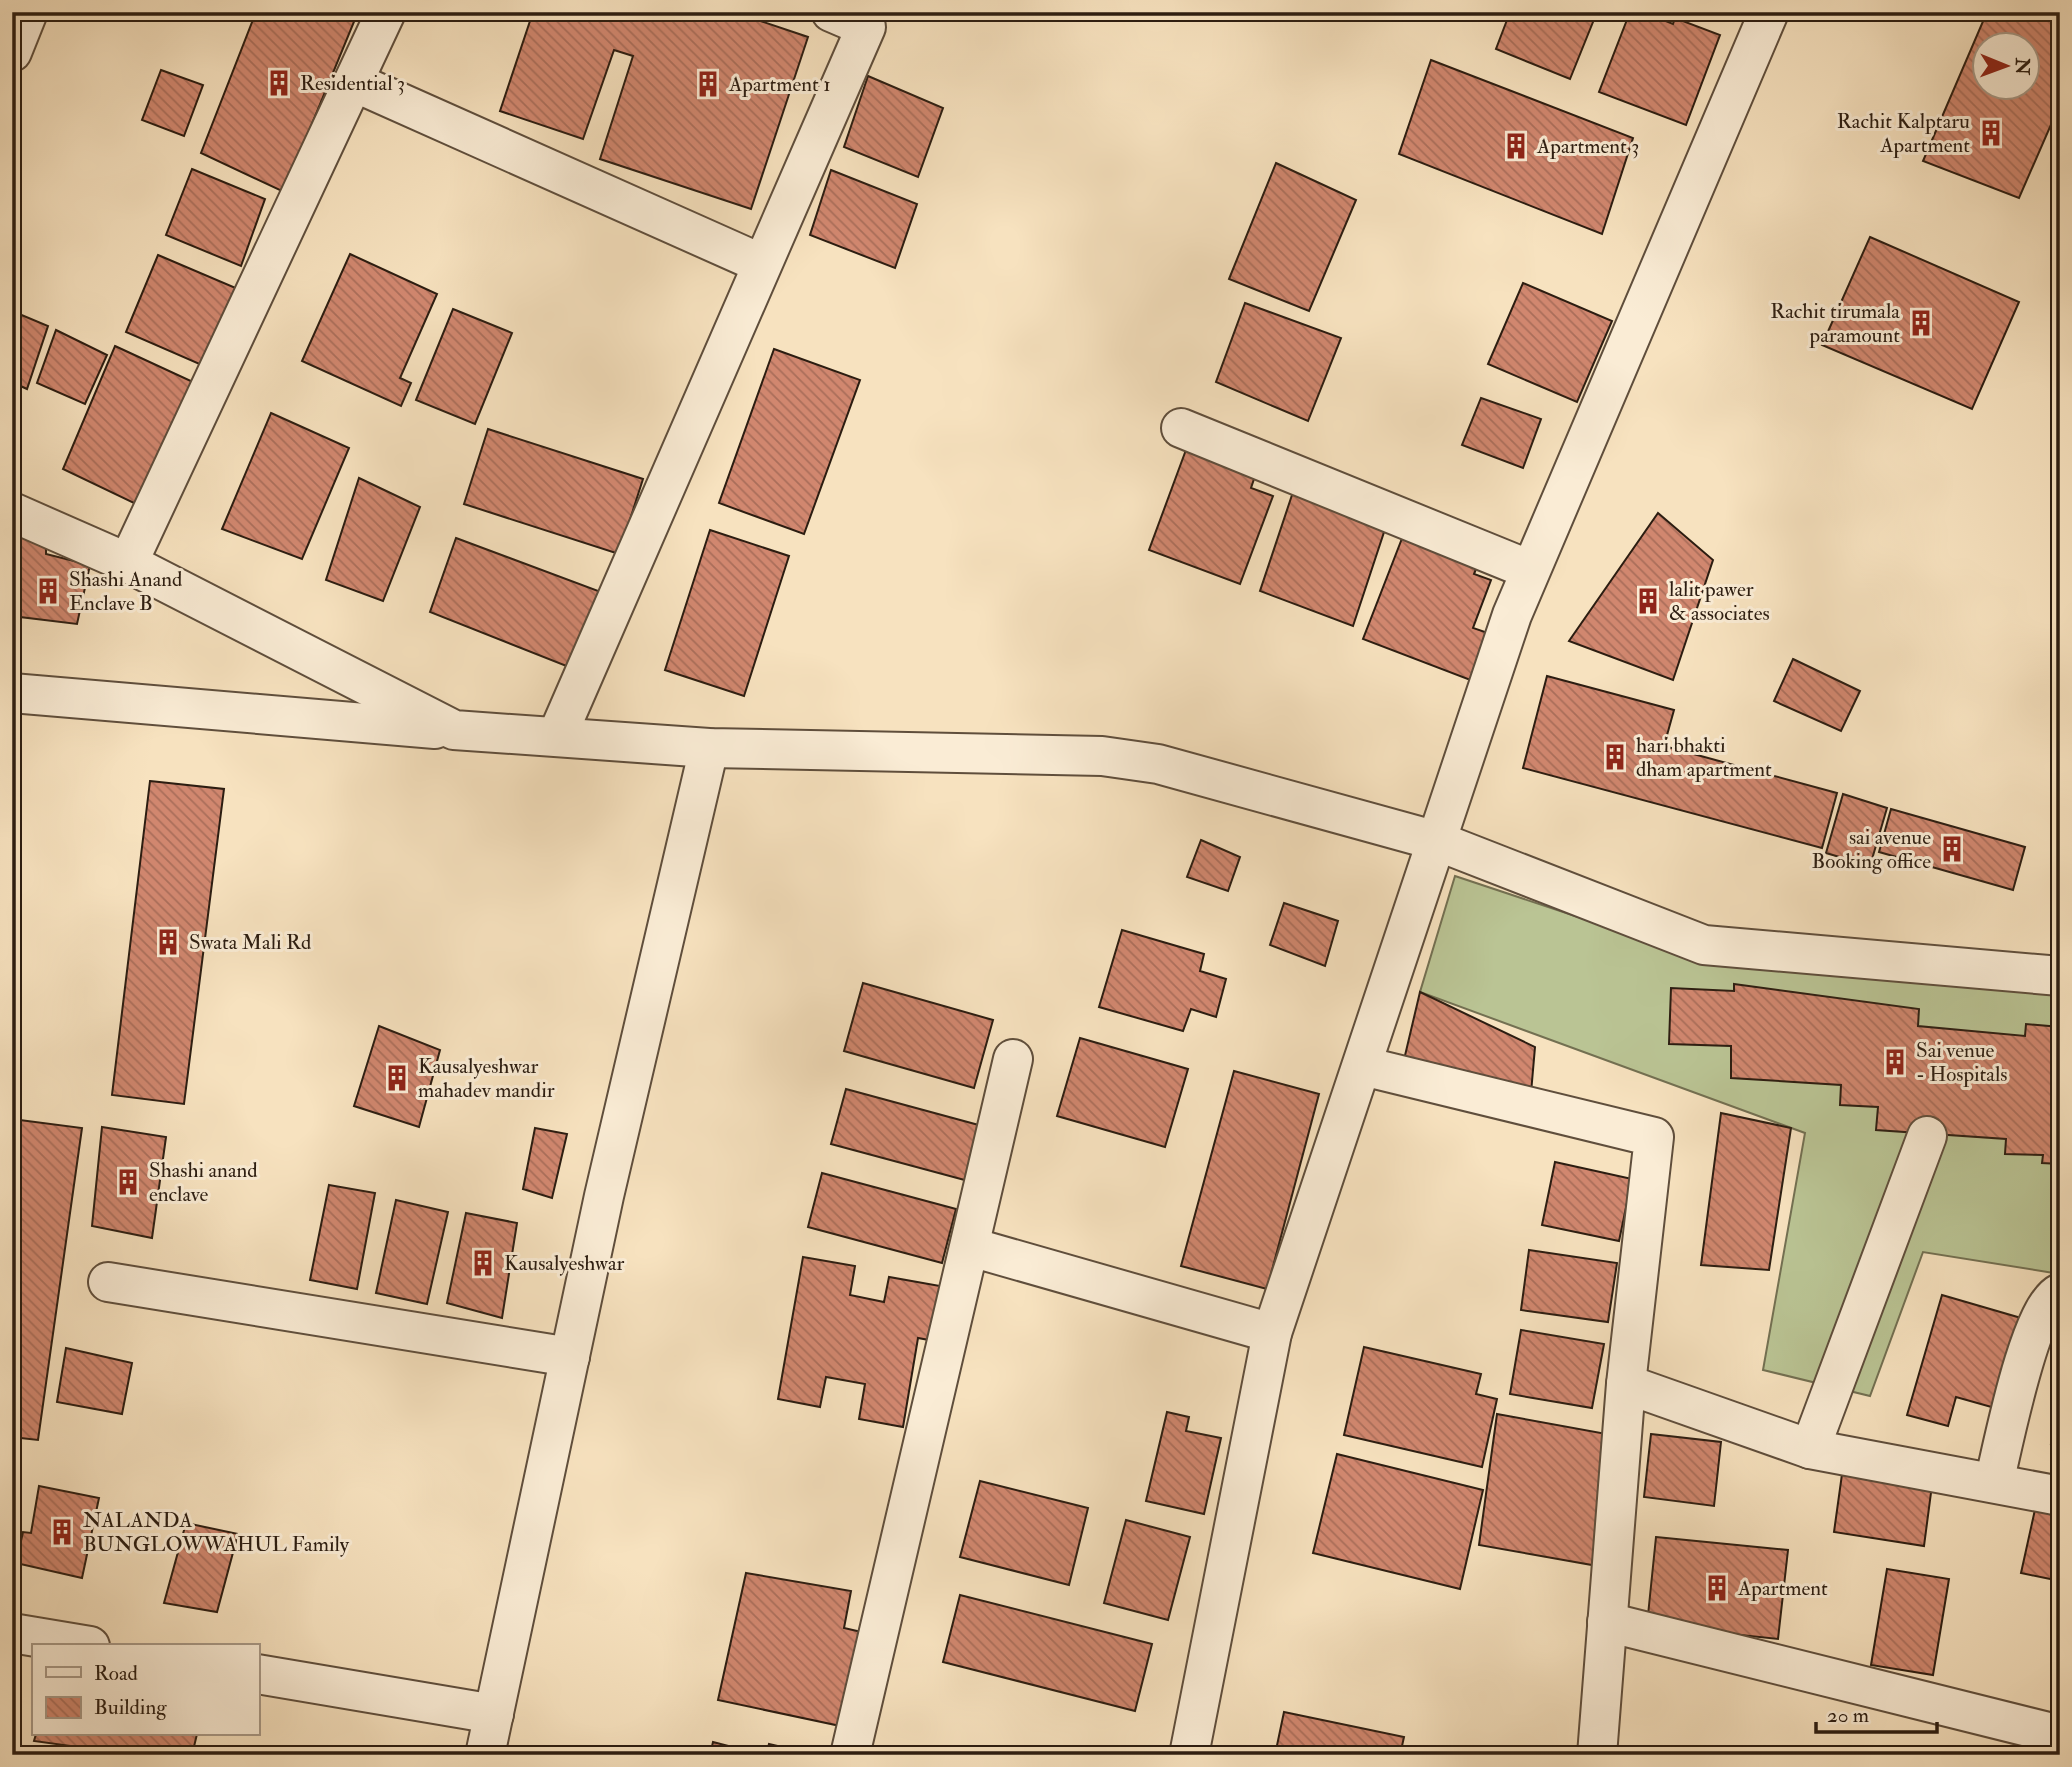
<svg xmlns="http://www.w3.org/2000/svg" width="2072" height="1767" font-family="'IM FELL Double Pica',serif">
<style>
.grass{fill:#bac494;stroke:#737052;stroke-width:2}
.building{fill:url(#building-back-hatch);stroke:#2c1d11;stroke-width:2;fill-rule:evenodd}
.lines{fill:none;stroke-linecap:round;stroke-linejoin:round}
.street-casing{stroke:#5f4e3c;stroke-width:42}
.street{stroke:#faecd5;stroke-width:38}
.labels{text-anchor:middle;stroke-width:6;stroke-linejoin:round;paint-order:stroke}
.poi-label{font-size:21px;fill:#2c1d11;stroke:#faecd5;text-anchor:start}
</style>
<defs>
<pattern id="building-back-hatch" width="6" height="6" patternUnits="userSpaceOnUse" patternTransform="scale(1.75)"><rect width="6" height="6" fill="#d1876f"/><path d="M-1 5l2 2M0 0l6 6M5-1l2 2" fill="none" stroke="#aa6e5a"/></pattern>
</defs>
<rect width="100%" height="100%" fill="#f7e2bf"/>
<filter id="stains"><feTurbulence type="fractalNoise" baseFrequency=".00286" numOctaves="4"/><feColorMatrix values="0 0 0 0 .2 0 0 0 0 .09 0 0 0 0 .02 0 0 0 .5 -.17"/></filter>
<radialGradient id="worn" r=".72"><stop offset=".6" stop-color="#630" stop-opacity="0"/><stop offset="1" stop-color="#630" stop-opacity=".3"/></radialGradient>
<!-- grass -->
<polygon class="grass" points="1455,876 1659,944 2060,983 2060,1274 1923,1252 1870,1396 1763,1370 1805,1133 1420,992"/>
<!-- building -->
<g class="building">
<polygon points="256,12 358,12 284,192 201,153"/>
<polygon points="533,12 546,17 548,12 734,12 808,37 751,209 600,159 633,56 614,50 583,139 500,111"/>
<polygon points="1493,12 1597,12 1570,79 1496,49 1507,20"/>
<polygon points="1630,12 1643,12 1673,24 1675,18 1720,35 1686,125 1599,92"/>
<path d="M1987,12H2060V104L2019,198L1923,161ZM1984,46H2026V88H1984Z"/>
<polygon points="1431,60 1633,138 1602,234 1399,154"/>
<polygon points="161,70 203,85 184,136 142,120"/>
<polygon points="868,76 943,108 918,177 844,147"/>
<polygon points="1276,163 1356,200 1309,311 1229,279"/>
<polygon points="192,169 265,199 241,266 166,235"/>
<polygon points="831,170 917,204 895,268 810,235"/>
<polygon points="1870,237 2019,302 1972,409 1822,345"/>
<polygon points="350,254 437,294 400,378 411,383 401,406 302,361"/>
<polygon points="158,255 238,289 204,366 126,332"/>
<polygon points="1523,283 1612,321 1577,402 1488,364"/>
<polygon points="1245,303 1341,338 1308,421 1216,382"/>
<polygon points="453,309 512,333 475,424 416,400"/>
<polygon points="12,311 48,326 27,389 12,382"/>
<polygon points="56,330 107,355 85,404 37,383"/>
<polygon points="115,346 193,382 138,505 63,469"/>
<polygon points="774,349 860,380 804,534 719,503"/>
<polygon points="1481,398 1541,419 1523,468 1462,445"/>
<polygon points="271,413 349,448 302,559 222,529"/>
<polygon points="488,429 643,479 619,554 464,504"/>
<polygon points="1190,439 1258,467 1251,488 1273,496 1240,584 1149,550"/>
<polygon points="359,478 420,507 383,601 326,580"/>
<polygon points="1296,483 1388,520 1353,626 1260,591"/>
<polygon points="1658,513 1713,560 1673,680 1569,641"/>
<polygon points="1408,523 1483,552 1474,574 1491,580 1473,628 1491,634 1473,681 1363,639"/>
<polygon points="12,529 46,543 46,554 90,565 77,624 12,616"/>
<polygon points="710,530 789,556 744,696 665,670"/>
<polygon points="456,538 609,595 579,671 430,612"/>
<polygon points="1793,659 1860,691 1841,731 1774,701"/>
<polygon points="1547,676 1674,710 1664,746 1837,793 1822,848 1523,768"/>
<polygon points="150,781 224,789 184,1104 112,1095"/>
<polygon points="1843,794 1887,808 1870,866 1826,853"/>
<polygon points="1891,809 2025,847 2013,890 1879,852"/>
<polygon points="1201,840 1240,857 1228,891 1187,877"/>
<polygon points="1284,903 1338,921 1325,966 1270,945"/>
<polygon points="1122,930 1204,954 1200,971 1226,979 1216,1017 1191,1009 1183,1031 1099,1007"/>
<polygon points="863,983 993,1020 974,1088 844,1051"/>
<polygon points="1734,984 1919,1009 1918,1026 2025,1036 2026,1024 2060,1027 2060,1164 2042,1163 2043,1155 2005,1154 2006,1139 1876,1130 1878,1107 1840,1105 1841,1085 1731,1078 1731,1046 1669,1044 1671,988 1734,991"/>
<polygon points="1420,992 1535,1047 1531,1093 1403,1064"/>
<polygon points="379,1026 440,1050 419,1127 354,1106"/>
<polygon points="1080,1038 1188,1069 1165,1147 1057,1116"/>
<polygon points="1234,1071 1319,1094 1267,1289 1181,1266"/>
<polygon points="846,1089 986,1127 972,1182 831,1144"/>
<polygon points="1721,1113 1791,1128 1769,1270 1701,1265"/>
<polygon points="12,1119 82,1128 38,1440 12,1437"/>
<polygon points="102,1127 166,1137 152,1238 92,1226"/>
<polygon points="535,1128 567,1134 552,1198 523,1189"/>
<polygon points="1555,1162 1632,1179 1619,1241 1542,1225"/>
<polygon points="822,1173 956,1209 942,1263 808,1227"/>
<polygon points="329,1185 375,1193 357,1289 310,1280"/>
<polygon points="396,1200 448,1212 427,1304 376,1293"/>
<polygon points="466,1213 517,1223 502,1318 447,1303"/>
<polygon points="1529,1250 1617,1263 1608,1322 1521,1310"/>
<polygon points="803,1257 855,1266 850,1295 884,1302 889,1277 940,1286 929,1340 918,1338 903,1427 859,1419 865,1384 826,1377 820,1407 778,1399"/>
<polygon points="1942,1295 2021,1318 1995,1408 1956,1397 1948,1426 1907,1415"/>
<polygon points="1521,1330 1604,1344 1592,1408 1510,1394"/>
<polygon points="1364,1347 1481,1374 1476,1394 1497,1399 1482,1467 1344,1435"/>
<polygon points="66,1348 132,1363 122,1414 57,1402"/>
<polygon points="2060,1403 2060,1445 2051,1444"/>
<polygon points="1167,1412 1189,1417 1186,1431 1221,1438 1204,1514 1146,1501"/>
<polygon points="1497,1414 1612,1435 1592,1565 1479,1545"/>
<polygon points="1651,1434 1721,1442 1714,1506 1644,1497"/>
<polygon points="1337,1454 1483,1490 1460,1589 1313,1553"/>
<polygon points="1843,1467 1932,1485 1924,1546 1834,1532"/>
<polygon points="980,1481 1088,1508 1069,1585 960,1557"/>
<polygon points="39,1486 99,1498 82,1578 16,1563 23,1532 31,1533"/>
<polygon points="2036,1505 2060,1510 2060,1581 2021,1573"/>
<polygon points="1126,1520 1190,1537 1168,1620 1104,1603"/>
<polygon points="186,1523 238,1534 217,1612 164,1603"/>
<polygon points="1656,1537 1788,1550 1778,1639 1647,1625"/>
<polygon points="1887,1569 1949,1579 1933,1675 1871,1665"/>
<polygon points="746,1573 851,1591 844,1628 866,1633 845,1727 718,1700"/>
<polygon points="960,1595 1152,1644 1135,1711 943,1662"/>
<polygon points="1284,1712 1404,1737 1400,1755 1275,1755"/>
<polygon points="36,1734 197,1734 192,1755 136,1755 34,1741"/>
<polygon points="713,1742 763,1755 710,1755"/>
<polygon points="769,1744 812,1754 766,1755"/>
</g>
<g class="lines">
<!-- street casing -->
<g class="street-casing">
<g id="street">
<polyline points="12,52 28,12"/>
<polyline points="354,82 762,264"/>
<polyline points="1181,428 1530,570"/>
<polyline points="12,512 128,563 454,730 709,748 1102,756 1158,764 1437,841 1704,945 2060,976"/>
<polyline points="128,563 386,12"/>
<polyline points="12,693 435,729"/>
<polyline points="557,736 866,27 831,12"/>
<polyline points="1363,1066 1654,1137 1626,1384 1597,1755"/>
<polyline points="971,1247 1272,1333"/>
<polyline points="108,1282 570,1357"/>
<polyline points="1626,1384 1810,1449 2060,1496"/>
<polyline points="1810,1449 1927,1136"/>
<path d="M1994,1483C2003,1446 2029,1308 2060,1293"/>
<polyline points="1607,1622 2060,1735"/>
<polyline points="12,1633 90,1646"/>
<polyline points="257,1674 494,1714"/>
<polyline points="485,1755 604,1196 709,748"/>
<polyline points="850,1755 1013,1059"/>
<polyline points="1189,1755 1272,1333 1512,615 1769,12"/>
</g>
</g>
<!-- street -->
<use href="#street" class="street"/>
</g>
<!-- icons -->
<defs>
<g id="building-bare" transform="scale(2.1)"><path d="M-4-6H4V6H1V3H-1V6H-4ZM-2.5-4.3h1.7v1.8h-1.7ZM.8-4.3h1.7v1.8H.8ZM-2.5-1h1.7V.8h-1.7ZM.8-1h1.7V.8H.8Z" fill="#8f2418" stroke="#faecd5" stroke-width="2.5" paint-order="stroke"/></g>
</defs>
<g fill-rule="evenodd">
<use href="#building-bare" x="279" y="83"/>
<use href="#building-bare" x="708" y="84"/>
<use href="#building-bare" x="1991" y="133"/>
<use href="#building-bare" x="1516" y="146"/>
<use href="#building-bare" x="1921" y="323"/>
<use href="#building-bare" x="48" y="591"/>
<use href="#building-bare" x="1648" y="601"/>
<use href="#building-bare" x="1615" y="757"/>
<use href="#building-bare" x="1952" y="849"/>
<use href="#building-bare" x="168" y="942"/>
<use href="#building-bare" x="1895" y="1062"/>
<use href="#building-bare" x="397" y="1078"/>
<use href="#building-bare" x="128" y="1182"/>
<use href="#building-bare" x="483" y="1263"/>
<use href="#building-bare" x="62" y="1532"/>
<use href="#building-bare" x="1717" y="1588"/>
</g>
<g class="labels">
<!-- poi labels -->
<g class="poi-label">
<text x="300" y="90">Residential 3</text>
<text x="729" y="91">Apartment 1</text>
<text x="1970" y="128" text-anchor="end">Rachit Kalptaru<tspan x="1970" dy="24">Apartment</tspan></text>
<text x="1537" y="153">Apartment 3</text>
<text x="1900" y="318" text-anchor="end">Rachit tirumala<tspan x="1900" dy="24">paramount</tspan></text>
<text x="69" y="586">Shashi Anand<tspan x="69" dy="24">Enclave B</tspan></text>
<text x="1669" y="596">lalit pawer<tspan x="1669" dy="24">&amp; associates</tspan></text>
<text x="1636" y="752">hari bhakti<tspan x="1636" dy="24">dham apartment</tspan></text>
<text x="1931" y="844" text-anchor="end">sai avenue<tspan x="1931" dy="24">Booking office</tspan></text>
<text x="189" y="949">Swata Mali Rd</text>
<text x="1916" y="1057">Sai venue<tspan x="1916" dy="24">- Hospitals</tspan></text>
<text x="418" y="1073">Kausalyeshwar<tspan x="418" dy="24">mahadev mandir</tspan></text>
<text x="149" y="1177">Shashi anand<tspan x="149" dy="24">enclave</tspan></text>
<text x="504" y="1270">Kausalyeshwar</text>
<text x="83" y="1527">NALANDA<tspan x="83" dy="24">BUNGLOWWAHUL Family</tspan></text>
<text x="1738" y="1595">Apartment</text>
</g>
</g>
<!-- margin -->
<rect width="2072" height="1767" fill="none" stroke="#f7e2bf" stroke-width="42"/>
<rect x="14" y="14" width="2044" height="1739" fill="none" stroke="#2c1d11" stroke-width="3.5"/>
<rect x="21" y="21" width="2030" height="1725" fill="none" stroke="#2c1d11" stroke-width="2"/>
<!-- legend -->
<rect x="32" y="1644" width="228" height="91" fill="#faecd5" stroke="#a89987" stroke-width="2"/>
<rect x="46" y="1667" width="35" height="10" fill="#faecd5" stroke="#a89987" stroke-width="2"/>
<text x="94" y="1680" font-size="21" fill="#2c1d11">Road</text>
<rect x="46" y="1697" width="35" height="21" fill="url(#building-back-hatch)" stroke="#a89987" stroke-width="2"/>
<text x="94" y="1714" font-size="21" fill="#2c1d11">Building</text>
<!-- north arrow -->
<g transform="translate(2006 66) rotate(91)"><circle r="33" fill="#faecd5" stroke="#a89987" stroke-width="2"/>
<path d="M0-5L12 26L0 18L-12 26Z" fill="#8f2418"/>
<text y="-10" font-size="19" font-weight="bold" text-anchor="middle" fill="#2c1d11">N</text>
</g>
<!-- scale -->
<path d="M1816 1722v10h121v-10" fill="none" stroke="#2c1d11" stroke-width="3.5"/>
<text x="1827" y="1722" font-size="21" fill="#2c1d11" stroke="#faecd5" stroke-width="5" paint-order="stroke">20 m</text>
<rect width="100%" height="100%" filter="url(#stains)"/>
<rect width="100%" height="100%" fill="url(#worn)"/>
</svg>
